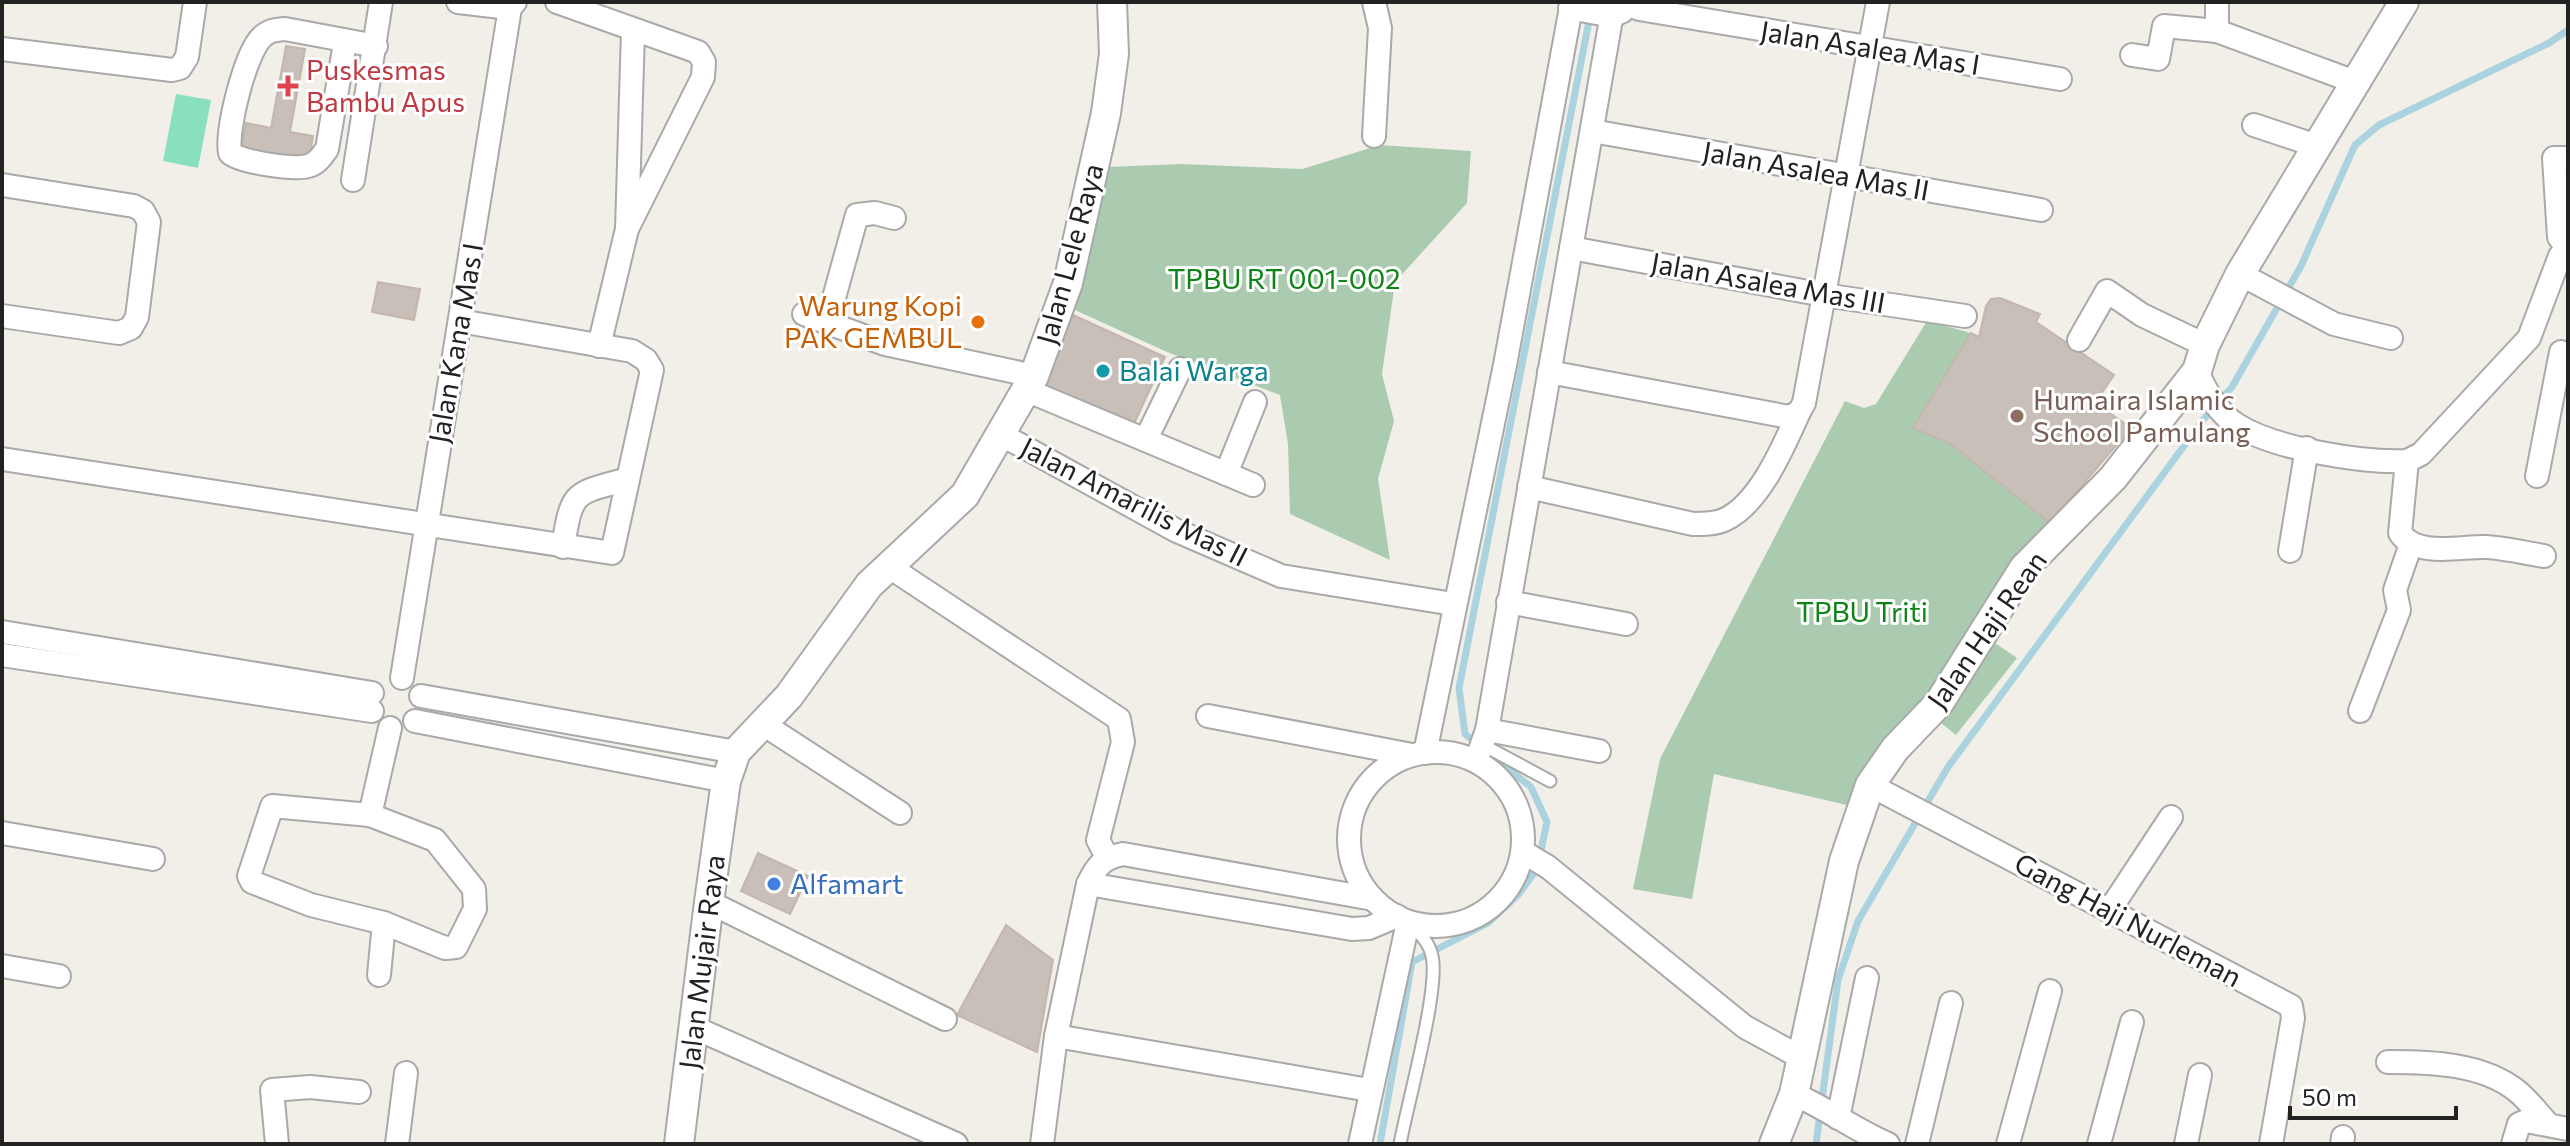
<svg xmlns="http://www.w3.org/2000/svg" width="2570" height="1146" font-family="Commissioner,sans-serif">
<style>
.cemetery{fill:#aacbaf}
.pitch{fill:#88e0be}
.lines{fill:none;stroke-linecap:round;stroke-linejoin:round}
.stream{stroke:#aad3df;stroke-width:7}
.building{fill:#c7bfb8;stroke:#c4b6ab;stroke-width:2}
.service-casing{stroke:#a9a9a9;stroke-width:15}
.minor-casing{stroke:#a9a9a9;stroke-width:26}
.tertiary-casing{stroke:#a9a9a9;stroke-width:32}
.service{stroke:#fff;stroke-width:11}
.minor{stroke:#fff;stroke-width:22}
.tertiary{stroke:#fff;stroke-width:28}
.health-dot{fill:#e0444e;stroke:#fff;stroke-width:3}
.food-dot{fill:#e8710a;stroke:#fff;stroke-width:3}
.culture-dot{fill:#0f9aa8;stroke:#fff;stroke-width:3}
.education-dot{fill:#8d6e63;stroke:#fff;stroke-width:3}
.shop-dot{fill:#3f7fe0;stroke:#fff;stroke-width:3}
.labels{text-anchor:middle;stroke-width:6;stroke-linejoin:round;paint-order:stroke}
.street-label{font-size:28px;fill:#222;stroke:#fff}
.health-label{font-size:28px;fill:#be3a42;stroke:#fff;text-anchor:start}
.park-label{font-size:28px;fill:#0c8416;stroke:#fff}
.food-label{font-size:28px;fill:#c56008;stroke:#fff;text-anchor:end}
.culture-label{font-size:28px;fill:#0d838f;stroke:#fff;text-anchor:start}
.education-label{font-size:28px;fill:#785e54;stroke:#fff;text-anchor:start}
.shop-label{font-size:28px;fill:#366cbe;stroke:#fff;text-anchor:start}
</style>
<rect width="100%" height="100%" fill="#f2efe9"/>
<!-- cemetery -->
<g class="cemetery">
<polygon points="1380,145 1471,151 1467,203 1395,282 1382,374 1394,421 1378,479 1390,560 1290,514 1288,444 1280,395 1167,352 1075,310 1107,167 1181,164 1302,169"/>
<polygon points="1927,321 1971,333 1913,428 1949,443 2050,523 1973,628 2017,658 1956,735 1922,708 1851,806 1714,774 1692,899 1633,889 1660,759 1845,401 1864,408 1876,404"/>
</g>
<!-- pitch -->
<polygon class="pitch" points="176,94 211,100 198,168 163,161"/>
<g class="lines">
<!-- stream -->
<g class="stream">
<polyline points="1380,1144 1412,962 1488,923 1518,895 1537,869 1547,822 1531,787 1465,734 1459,688 1590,16"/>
<polyline points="1816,1144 1838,980 1858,921 1948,767 2203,420 2232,387 2301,266 2355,145 2379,125 2549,43 2568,30"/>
</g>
</g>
<!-- building -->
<g class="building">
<polygon points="286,46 305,49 290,132 313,136 309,162 241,150 246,123 271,128"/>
<polygon points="378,282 420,289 414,320 372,312"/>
<polygon points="2000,298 2040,314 2036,322 2114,375 2095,403 2131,428 2050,523 1949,443 1913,428 1971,333 1979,337 1986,306 1991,299"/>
<polygon points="1073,315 1165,357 1133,426 1041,384"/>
<polygon points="758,853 808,876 790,914 741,891"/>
<polygon points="1006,925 1053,960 1037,1052 957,1015"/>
</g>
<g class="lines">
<!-- service casing -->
<g class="service-casing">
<g id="service">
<polyline points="1483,745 1550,781"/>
<path d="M1400,1144C1407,1105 1440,988 1432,956C1429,941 1418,932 1408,922"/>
</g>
</g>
<!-- minor casing -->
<g class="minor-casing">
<g id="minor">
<polyline points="458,2 510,8"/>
<polyline points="557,2 698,52 704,62 703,77 627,229"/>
<polyline points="1627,2 1639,9 2060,79"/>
<polyline points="1570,8 1612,16 1623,11"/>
<polyline points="2217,31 2217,2"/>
<path d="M345,43L327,149C322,156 317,164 308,166C293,170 240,162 230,153C226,130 245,53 262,37C269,30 276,30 285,29L376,46"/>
<polyline points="2,49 172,70 180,68 187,57 195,2"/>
<polyline points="2132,55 2158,59 2164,26 2217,31 2355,82"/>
<polyline points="2254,125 2317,146"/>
<polyline points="1592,131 2041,210"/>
<polyline points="1374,136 1380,28 1374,2"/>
<polyline points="353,180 381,2"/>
<polyline points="2,185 134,206 143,211 149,222 137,317 131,328 119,333 2,316"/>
<polyline points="1571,248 1824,295 1965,316"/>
<polyline points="2567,248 2559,237 2554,158 2568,158"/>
<polyline points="2240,274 2334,324 2391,338"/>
<polyline points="804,314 885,344 1034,376"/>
<polyline points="827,323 857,215 875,213 894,218"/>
<polyline points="2079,340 2107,291 2142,315 2205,345"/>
<polyline points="599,346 627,229 633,31"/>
<path d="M2197,371C2205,390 2219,414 2237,425C2275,449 2363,463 2407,461L2421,454L2529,338L2560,256L2568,248"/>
<polyline points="1549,372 1789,417 1799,412 1804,403 1878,2"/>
<polyline points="1026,390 1253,485"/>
<polyline points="1002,435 1177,531 1281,576 1453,604"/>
<polyline points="1146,439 1180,369"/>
<polyline points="2,459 612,553 652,370 646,360 632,351 460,321"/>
<path d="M2407,461L2400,533C2417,558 2461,546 2486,547C2505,548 2525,553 2544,556"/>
<polyline points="1226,474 1255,402"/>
<polyline points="2537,476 2561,352"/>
<path d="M1529,487L1693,524C1703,524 1715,524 1724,520C1760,504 1784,445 1799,412"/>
<path d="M563,547C572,489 574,494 628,479"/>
<polyline points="2290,551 2307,448"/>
<polyline points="888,566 1119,719 1123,742 1098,840 1107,857"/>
<polyline points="1508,602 1626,624"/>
<polyline points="2,632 372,693"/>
<polyline points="2,655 372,711"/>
<polyline points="402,678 510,8 515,2"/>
<polyline points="421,696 736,752"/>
<polyline points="2360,711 2399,610 2395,590 2411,544"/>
<polyline points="1208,716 1412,755"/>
<polyline points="415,721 726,781"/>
<polyline points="763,724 900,813"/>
<polyline points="1487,730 1599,751"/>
<circle cx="1436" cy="839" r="87"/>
<polyline points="1425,753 1505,365 1572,2"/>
<polyline points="1476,761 1487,730 1614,2"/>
<polyline points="1870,785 2291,1006 2293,1018 2271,1144"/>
<polyline points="370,815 435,840 474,889 475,909 456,947 445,948 384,923"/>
<polyline points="2,833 153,859"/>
<polyline points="1523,852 1548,867 1745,1027 1802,1058"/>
<polyline points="1088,884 1352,929 1369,928 1397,916"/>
<polyline points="709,902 945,1019"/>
<polyline points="2109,911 2171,817"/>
<polyline points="2,966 59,976"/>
<polyline points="379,975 384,923 311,905 252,882 249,876 272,806 370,815 390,728"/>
<polyline points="693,1027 956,1144"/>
<polyline points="1056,1036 1369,1090"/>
<path d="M2388,1062C2430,1062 2482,1063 2517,1091C2528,1100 2538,1113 2548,1124"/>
<path d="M1794,1094C1828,1109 1853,1129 1888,1144"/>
<polyline points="1838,1118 1867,978"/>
<polyline points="277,1144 272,1090 310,1087 359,1092"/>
<polyline points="397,1144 406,1073"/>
<path d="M1042,1144L1056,1036L1088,884C1097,865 1103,858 1123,854L1373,899"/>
<polyline points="1360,1144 1408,922"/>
<polyline points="1917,1144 1951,1003"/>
<polyline points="2008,1144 2050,991"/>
<polyline points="2099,1144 2132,1022"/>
<polyline points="2186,1144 2200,1075"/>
<polyline points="2342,1144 2343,1137"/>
<polyline points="2513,1144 2519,1124 2526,1121 2568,1129"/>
</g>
</g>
<!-- tertiary casing -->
<g class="tertiary-casing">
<g id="tertiary">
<polyline points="679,1144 709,902 726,781 736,752 789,696 869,585 965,495 1034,376 1068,283 1106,113 1114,54 1112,2"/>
<polyline points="1774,1144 1794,1094 1844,861 1870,785 1895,749 1939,703 2024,568 2113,478 2197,371 2205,345 2240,274 2404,2"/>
</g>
</g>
<!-- service -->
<use href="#service" class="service"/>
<!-- minor -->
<use href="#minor" class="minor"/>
<!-- tertiary -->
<use href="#tertiary" class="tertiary"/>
</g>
<!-- markers -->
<path class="health-dot" d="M284 74h8v8h8v8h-8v8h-8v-8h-8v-8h8z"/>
<circle class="food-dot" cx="978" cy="322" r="8"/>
<circle class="culture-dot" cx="1103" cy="371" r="8"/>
<circle class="education-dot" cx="2017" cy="416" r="8"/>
<circle class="shop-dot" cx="774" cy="884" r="8"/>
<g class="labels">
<!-- street labels -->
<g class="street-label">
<text transform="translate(1870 48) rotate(9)" y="10">Jalan Asalea Mas I</text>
<text transform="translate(1816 171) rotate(10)" y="10">Jalan Asalea Mas II</text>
<text transform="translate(1070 254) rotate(-75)" y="10">Jalan Lele Raya</text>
<text transform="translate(1768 283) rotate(10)" y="10">Jalan Asalea Mas III</text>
<text transform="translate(456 343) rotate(-80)" y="10">Jalan Kana Mas I</text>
<text transform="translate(1134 502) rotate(27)" y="10">Jalan Amarilis Mas II</text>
<text transform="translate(1987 630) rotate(-55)" y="10">Jalan Haji Rean</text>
<text transform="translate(2128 920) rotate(28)" y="10">Gang Haji Nurleman</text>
<text transform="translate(702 962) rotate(-83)" y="10">Jalan Mujair Raya</text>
</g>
<!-- health labels -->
<g class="health-label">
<text x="306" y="80">Puskesmas<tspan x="306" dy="32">Bambu Apus</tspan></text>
</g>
<!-- park labels -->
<g class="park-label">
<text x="1284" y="289">TPBU RT 001-002</text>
<text x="1862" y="622">TPBU Triti</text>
</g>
<!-- food labels -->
<g class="food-label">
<text x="962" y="316">Warung Kopi<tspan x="962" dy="32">PAK GEMBUL</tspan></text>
</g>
<!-- culture labels -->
<g class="culture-label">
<text x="1119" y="381">Balai Warga</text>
</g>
<!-- education labels -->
<g class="education-label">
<text x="2033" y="410">Humaira Islamic<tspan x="2033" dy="32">School Pamulang</tspan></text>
</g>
<!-- shop labels -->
<g class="shop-label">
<text x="790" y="894">Alfamart</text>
</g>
</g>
<!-- border -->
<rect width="2570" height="1146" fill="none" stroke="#222222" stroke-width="8"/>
<!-- scale -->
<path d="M2290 1106v12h166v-12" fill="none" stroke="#222222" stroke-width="4"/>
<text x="2302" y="1106" font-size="24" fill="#222222" stroke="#ffffff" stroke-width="6" paint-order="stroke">50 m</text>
</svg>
